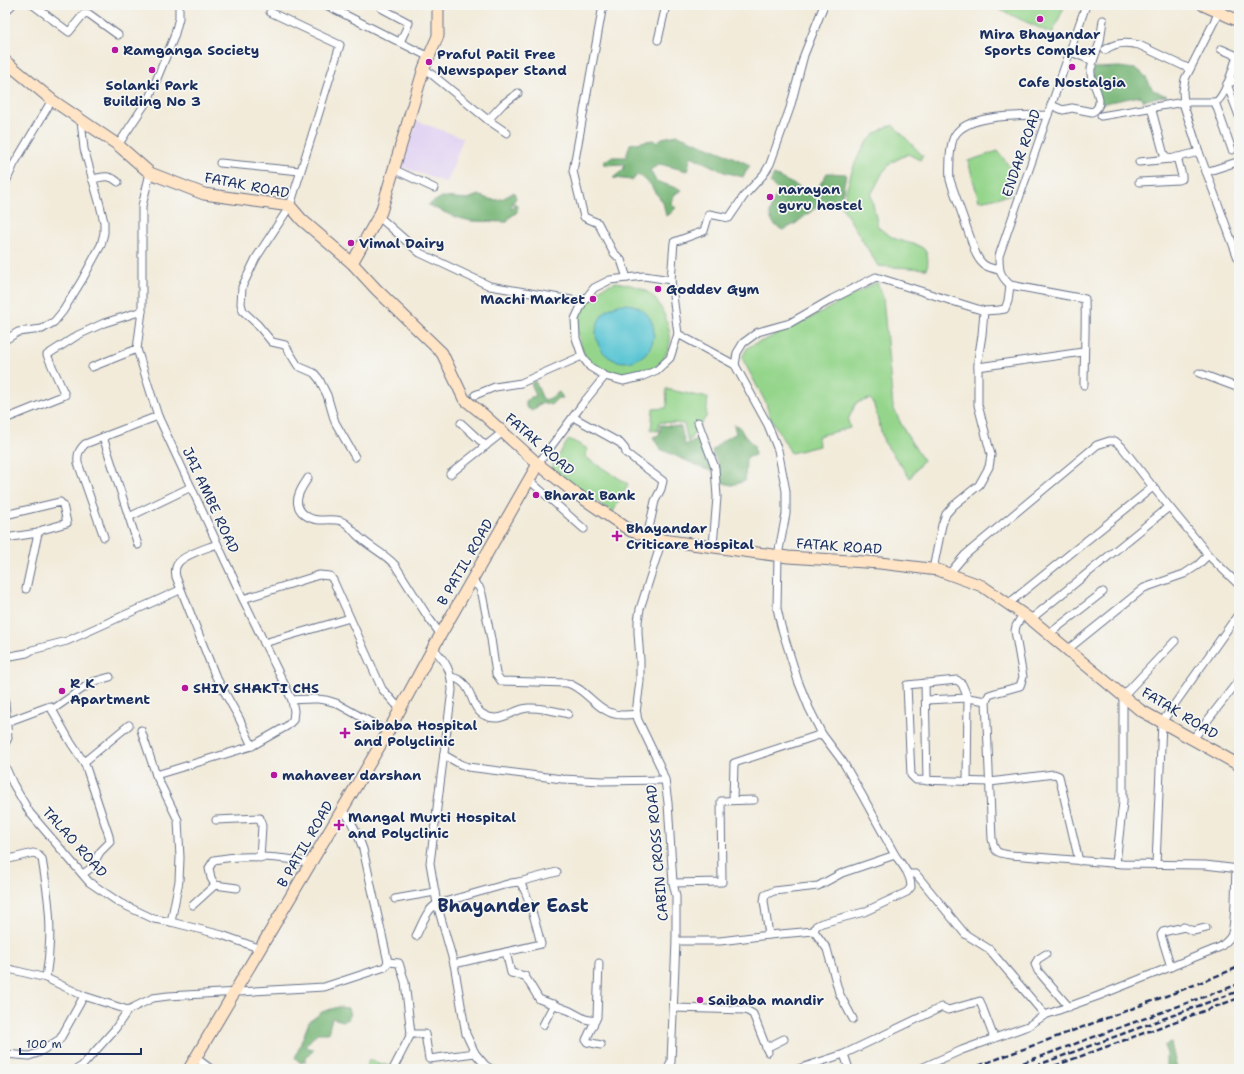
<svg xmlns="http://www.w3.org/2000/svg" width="1244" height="1074" font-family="'Shantell Sans',sans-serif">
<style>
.built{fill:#e2d4f3}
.green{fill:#94d58b;stroke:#588274}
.forest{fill:#77b677;stroke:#49726a}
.water{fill:#5bc6d4;stroke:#3b7a99}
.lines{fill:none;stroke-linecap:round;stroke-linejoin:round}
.street-casing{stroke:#667189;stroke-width:9}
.secondary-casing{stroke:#667189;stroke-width:13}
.street{stroke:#fff;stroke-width:7}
.secondary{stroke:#ffe4c6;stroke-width:11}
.rail{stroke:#1b2f5e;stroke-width:2.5;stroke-dasharray:6 3;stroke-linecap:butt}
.poi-dot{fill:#b5179e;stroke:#f6f6f2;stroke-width:1.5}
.labels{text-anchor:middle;stroke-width:3.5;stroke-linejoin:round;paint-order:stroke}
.poi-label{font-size:14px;font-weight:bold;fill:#1b2f5e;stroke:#f6f6f2;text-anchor:start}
.street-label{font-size:14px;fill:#1b2f5e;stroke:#f6f6f2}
.district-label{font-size:18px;font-weight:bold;fill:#1b2f5e;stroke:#f6f6f2}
</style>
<rect width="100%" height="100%" fill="#f6f6f2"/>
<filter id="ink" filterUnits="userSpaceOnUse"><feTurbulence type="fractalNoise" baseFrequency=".025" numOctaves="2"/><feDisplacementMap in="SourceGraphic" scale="8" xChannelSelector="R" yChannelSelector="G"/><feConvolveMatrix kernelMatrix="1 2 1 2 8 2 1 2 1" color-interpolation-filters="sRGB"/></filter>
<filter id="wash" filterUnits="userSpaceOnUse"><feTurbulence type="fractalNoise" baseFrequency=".012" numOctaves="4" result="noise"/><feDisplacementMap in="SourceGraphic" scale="16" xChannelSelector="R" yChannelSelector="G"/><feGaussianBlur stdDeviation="0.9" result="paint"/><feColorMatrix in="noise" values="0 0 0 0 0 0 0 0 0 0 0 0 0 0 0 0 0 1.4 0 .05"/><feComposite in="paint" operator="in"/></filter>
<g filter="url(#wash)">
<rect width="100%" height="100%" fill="#f2ebda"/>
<!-- built -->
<polygon class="built" points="417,121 463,138 447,183 402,167"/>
<!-- green -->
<g class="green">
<polygon points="990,5 1065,5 1052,34"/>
<path d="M893,125L923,156L920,160L908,154L892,162L883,172L871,195L878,227C883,231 888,235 894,238C912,247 932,240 927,269L878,266L842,207C850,176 858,135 893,125Z"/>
<polygon points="998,151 1014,173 1009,195 979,201 968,161"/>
<path d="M616,282C646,287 657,293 667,322C671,335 672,342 666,354C662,363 653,369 644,374C589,398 550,316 602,288C606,285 612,284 616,282Z"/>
<polygon points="877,282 883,297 893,407 905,432 923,460 910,478 884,442 873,402 870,399 856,403 848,420 850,428 818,436 819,446 791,453 769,415 766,403 742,358 747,348 754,344 765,340 816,315"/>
<polygon points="666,389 708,398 706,417 688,442 684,424 660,422 658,431 651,430 653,409 666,408 667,406"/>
<polygon points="569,439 588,449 585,457 628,484 613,512 591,498 550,468"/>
<polygon points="369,1060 392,1067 391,1069 365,1069"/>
</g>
<!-- forest -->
<g class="forest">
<polygon points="1119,67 1135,69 1141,72 1145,76 1153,90 1167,96 1158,97 1143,101 1140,96 1095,105 1093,68"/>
<polygon points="678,135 728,155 750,165 743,177 724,172 691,156 687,171 660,164 650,170 656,181 682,190 675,194 671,203 676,208 670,214 666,216 663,202 654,191 651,185 641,176 637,175 633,180 613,178 623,170 625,164 604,165 605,161 611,157 626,157 630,144 653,140 657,143 662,138"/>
<path d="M827,173L846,174L841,201L826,203L814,209L795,224L783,230C763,221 770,206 779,191L770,183L774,175L814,194Z"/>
<path d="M514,192L516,198L511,206V210L515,203L517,205V212L509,218L507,222L471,221L455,217L428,205L442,197L468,199L478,195C496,202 498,202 514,192Z"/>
<path d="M535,381L543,399C549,401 554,395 559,392L563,398H558L551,405L545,403L537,405V407L532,411L526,407V401L531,397L536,396L531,383Z"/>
<polygon points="661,425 681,427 685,445 698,438 698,432 713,471 705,469 660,449 653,437 659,435"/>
<path d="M734,425L739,426L744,435L754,446L755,455L746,458L745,481L732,485L723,483L720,478L718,464L712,451C719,443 726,437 736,434Z"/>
<polygon points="338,1007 348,1008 350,1015 348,1019 343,1021 332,1018 328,1033 317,1033 307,1044 306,1047 313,1049 312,1052 306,1057 306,1061 301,1063 295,1058 309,1022 322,1012"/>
<polygon points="1171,1043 1177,1069 1166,1069 1166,1051 1164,1046"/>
</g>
<!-- water -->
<circle class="water" cx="625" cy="333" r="29"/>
</g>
<g filter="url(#ink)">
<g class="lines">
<!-- street casing -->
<g class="street-casing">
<g id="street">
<polyline points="33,5 69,32 82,16 85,13 89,14 118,35"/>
<polyline points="326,5 429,57"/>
<polyline points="603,5 573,171 584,217 598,223 613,252 621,260 627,278"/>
<polyline points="381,8 409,23 400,42"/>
<polyline points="5,12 12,5"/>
<polyline points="270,12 340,45 290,206 256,258 242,287 241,304 243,311 257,324 272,342 285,345 298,366 314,373 319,379 327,395 335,422 355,457"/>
<polyline points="1219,12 1185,79 1183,91 1184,106 1199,152 1239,261"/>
<polyline points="658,40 666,5"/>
<path d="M1105,50C1115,42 1127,42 1139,45L1190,69"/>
<polyline points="1093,61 1100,42 1103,20"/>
<polyline points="424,68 488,120 503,104 518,93"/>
<polyline points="1239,79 1227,84 1239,116"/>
<polyline points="1215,102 1232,150"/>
<path d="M1051,105L1063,110L1072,108L1092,112C1108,105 1092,85 1091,74C1090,69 1092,65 1093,61L1069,51"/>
<polyline points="1151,107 1164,155 1170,159 1199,152"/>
<path d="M1101,116L1184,102H1216C1226,95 1232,71 1236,59L1235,55L1221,49"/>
<polyline points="488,120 507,133"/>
<polyline points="118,145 149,98 174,37 179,18 179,5"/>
<polyline points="1139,162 1170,159"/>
<polyline points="220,163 300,171"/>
<polyline points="393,169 434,188"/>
<polyline points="1206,172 1237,162 1239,163"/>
<polyline points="150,173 142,206 142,311 137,349 158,416 243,599 319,575 330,576 333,580 382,689 401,710"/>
<path d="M92,179C104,177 109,174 118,182"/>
<polyline points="1139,182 1178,180 1182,179 1182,176 1177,157"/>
<polyline points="5,184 14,164 52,100"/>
<polyline points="378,216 420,253 490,286 583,302"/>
<path d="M999,270C986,267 982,266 976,254L950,180C949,172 950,164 950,156C951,149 951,141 955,135C969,113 1024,116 1048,115"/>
<polygon points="644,276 671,280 678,334 670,358 657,370 641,377 623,381 605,376 590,367 582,356 576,338 575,319 583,302 594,288 610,280"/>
<polyline points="671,280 674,242 704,231 709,214 729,218 744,196 764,174 770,164 790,108 804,55 824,5"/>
<path d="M1010,285C999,274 999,270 999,256L1086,5"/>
<path d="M1010,285L1085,299C1086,328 1084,357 1084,385"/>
<polyline points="5,340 18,332 42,329 54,322 63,311 82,280 101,245 104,233 104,222 100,205 84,149 81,120"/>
<polyline points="735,365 737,353 743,343 758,332 790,323 832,299 876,277 984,311"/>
<polyline points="92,367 137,349"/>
<polyline points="978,367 1083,352"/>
<polyline points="1199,373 1239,388"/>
<polyline points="475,395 495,387 521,383 582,356"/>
<polyline points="573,417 620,443 625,449 626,453 663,481 661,489 655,501 647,537"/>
<polyline points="5,419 65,395 47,355 78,335 104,323 142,311"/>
<polyline points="698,422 715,468 717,497 713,546"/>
<polyline points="461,423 486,446"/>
<polyline points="103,437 138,545"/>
<polyline points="538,464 584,402 605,376"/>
<polyline points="450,474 503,432"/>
<path d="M308,478C305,483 301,488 299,494C293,509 306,519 319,520C326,520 334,519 341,521C348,523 352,530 357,535C369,547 384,553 395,565L428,617L441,635"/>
<polyline points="529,480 584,529"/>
<polyline points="5,515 60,502 63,505 67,523 42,530 38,533 5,538"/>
<polyline points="129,517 191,487"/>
<path d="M104,537L78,463C77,454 79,450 85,444L158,416"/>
<polyline points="662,540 640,609 638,621 638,633 640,660 640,681 636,713 638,720 660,766 665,780 668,803 673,883 676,896 676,941 671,1062 668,1069"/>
<path d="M217,544C207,548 186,554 179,562C175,566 175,572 176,577L215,675L239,718L252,746"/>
<polyline points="1208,555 1239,585"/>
<polyline points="933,569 942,525 946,514 953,506 979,485 989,467 991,455 978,405 978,360 982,335 984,311 999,310 1005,309 1008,301 1010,285"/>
<polyline points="949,574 965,555 1097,445 1109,441 1115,441 1122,447 1153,487 1203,548 1208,555 1198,565 1184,574 1144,588 1067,650"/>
<path d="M472,581L479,587L482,594L491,639L496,674L501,681L567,683C584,688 593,705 609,712C617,716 627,715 637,714"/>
<polyline points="26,589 38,533"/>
<polyline points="243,599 292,700"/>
<polyline points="1008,604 1153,487"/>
<path d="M1023,614L1016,626L1015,631L1023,677L1020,686L995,693L989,695L986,701L992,839C995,853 997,853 1010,855L1123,864L1205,865L1239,869"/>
<polyline points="1031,619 1169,507"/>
<polyline points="1049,634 1103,592"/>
<polyline points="264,643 350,618"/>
<path d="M433,648C447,663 451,670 452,690L430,863L437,904L454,964L466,1034L475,1053L485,1065L491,1069"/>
<polyline points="5,657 27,653 32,650 67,641 180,590"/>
<path d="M451,677C476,682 467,708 486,716C503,723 513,709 528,708C541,707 555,711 568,714"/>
<polyline points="925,683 927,781"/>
<polyline points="926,700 968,698 967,782"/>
<polyline points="986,701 968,698 962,684 957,680 907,685 911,775 916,780 990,782 1054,774 1059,776 1079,861"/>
<polyline points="5,702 8,738 5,744"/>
<polyline points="52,710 92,682 110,677"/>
<polyline points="7,722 50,706 71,743 85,764 109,836 110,842 100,852 91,868 83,874"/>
<path d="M141,730L156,775L252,746L287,726L293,720L294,711L292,700C309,699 320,697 336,703L388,732"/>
<polyline points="1193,739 1239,680"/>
<polyline points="444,755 460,764 468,767 562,779 602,781 665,780"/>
<polyline points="84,762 129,725"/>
<polyline points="5,766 13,784 30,813 89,882 120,903 154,919 171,922 222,935 261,949"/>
<polyline points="156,775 178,820 180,858 179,881 171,922"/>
<polyline points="733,800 734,763 822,734"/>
<polyline points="216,820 260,818 262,826 260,858"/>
<path d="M5,860L33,853L37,854L42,859C47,889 52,919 49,950C49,959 47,968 46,978"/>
<polyline points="1116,863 1123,802 1123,696 1175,641"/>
<polyline points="1156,864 1162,722 1239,613"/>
<polyline points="909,874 916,874 965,934 989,949 1045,1015"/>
<polyline points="519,882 557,872"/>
<polyline points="673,883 722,882 721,801 754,800"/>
<path d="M237,888L215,885L211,878L209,868L214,860C243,854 282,857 312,863"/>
<polyline points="395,899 435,892"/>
<polyline points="193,905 215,885"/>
<path d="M814,931L816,926L822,923L864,912L907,892L911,887C911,874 902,865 895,855"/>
<polyline points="769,935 814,931 827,949 839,993 853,1019"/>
<path d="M416,936C422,925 426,910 437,904L511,883L519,882C527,888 538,932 541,944L454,964"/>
<polyline points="676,941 720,941 769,935 764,901 765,895 774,891 818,886 842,873 895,855 862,795 843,762 822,734 809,708 798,681 781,626 777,608 778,555 786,514 786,491 778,450 768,425 735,365 678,334"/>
<polyline points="506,952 511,973 525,976 539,999 570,1011 585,1019 595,1021 597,1017 599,963"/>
<polyline points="1046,954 1038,959 1035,964 1038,971 1069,1007"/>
<polyline points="388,962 399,963 405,982 411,1034 425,1034 429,1059 475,1053"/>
<polyline points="1171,967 1161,935 1163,932 1184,927 1193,931 1206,928"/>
<path d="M5,968L46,978L84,996L128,1010L153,998L168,996L324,987L385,967L388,962L363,849C358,834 352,822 343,809"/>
<polyline points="674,1008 746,1010 753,1014 768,1052"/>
<polyline points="595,1021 586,1040 587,1042 601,1045"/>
<polyline points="543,1025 554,1004"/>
<polyline points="766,1048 784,1039"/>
<polyline points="5,1054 29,1056 38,1053 60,1039 84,996"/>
<polyline points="196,1058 211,1069"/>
<polyline points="77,1069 82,1066 115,1029 128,1010"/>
<polyline points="393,1069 411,1034"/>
<polyline points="798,1069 844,1054"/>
<polyline points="849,1069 844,1054 942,1007 948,1010 980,1001 994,1038"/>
<path d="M919,1069L962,1050L1028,1026L1045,1015L1098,996L1220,947C1224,944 1228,941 1231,936C1236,924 1235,884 1236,869"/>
</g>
</g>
<!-- secondary casing -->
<g class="secondary-casing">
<g id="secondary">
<polyline points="1203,5 1239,21"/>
<polyline points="5,61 52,100 118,145 150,173 204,194 290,206 302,220 352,263 376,289 442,353 464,399 484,415 538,464 575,493 631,531 662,540 788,557 880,563 938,570 982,586 1033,621 1140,710 1239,765"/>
<polyline points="352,263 381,212 424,68 438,36 438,5"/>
<polyline points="189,1069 388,732 433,648 538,464"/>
</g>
</g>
<!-- street -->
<use href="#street" class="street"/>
<!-- secondary -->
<use href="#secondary" class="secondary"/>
<!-- rail -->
<g class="rail">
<polyline points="970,1069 1174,993 1239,967"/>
<polyline points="1006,1069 1239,984"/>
<polyline points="1027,1069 1239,991"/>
<polyline points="1046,1069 1239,998"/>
</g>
</g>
</g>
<!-- markers -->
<g class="poi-dot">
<circle cx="1040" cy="19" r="4"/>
<circle cx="115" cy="50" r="4"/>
<circle cx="429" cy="62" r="4"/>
<circle cx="1072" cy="67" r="4"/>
<circle cx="152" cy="70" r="4"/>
<circle cx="770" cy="197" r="4"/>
<circle cx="351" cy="243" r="4"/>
<circle cx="658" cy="289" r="4"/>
<circle cx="593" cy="299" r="4"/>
<circle cx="536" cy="495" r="4"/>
<path d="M615 530h4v4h4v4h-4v4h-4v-4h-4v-4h4z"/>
<circle cx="185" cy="688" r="4"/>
<circle cx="62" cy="691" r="4"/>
<path d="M343 727h4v4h4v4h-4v4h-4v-4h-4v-4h4z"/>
<circle cx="274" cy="775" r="4"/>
<path d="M337 819h4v4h4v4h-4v4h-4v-4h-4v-4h4z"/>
<circle cx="700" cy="1000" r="4"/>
</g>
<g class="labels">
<!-- poi labels -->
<g class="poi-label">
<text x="1040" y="39" text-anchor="middle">Mira Bhayandar<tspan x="1040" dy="16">Sports Complex</tspan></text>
<text x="123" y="55">Ramganga Society</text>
<text x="437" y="59">Praful Patil Free<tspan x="437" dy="16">Newspaper Stand</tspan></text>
<text x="1072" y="87" text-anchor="middle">Cafe Nostalgia</text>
<text x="152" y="90" text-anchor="middle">Solanki Park<tspan x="152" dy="16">Building No 3</tspan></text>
<text x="778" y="194">narayan<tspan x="778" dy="16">guru hostel</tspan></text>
<text x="359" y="248">Vimal Dairy</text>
<text x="666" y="294">Goddev Gym</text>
<text x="585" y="304" text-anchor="end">Machi Market</text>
<text x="544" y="500">Bharat Bank</text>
<text x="626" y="533">Bhayandar<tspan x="626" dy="16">Criticare Hospital</tspan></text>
<text x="70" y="688">R K<tspan x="70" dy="16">Apartment</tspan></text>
<text x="193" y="693">SHIV SHAKTI CHS</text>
<text x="354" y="730">Saibaba Hospital<tspan x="354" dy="16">and Polyclinic</tspan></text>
<text x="282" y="780">mahaveer darshan</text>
<text x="348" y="822">Mangal Murti Hospital<tspan x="348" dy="16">and Polyclinic</tspan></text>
<text x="708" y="1005">Saibaba mandir</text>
</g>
<!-- street labels -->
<g class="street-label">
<text transform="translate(1021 153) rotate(-71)" y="5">ENDAR ROAD</text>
<text transform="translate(247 185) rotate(11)" y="5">FATAK ROAD</text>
<text transform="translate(540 444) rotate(41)" y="5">FATAK ROAD</text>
<text transform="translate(211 500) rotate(65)" y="5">JAI AMBE ROAD</text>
<text transform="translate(839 546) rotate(4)" y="5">FATAK ROAD</text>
<text transform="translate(465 562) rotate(-60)" y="5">B PATIL ROAD</text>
<text transform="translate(1180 713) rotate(31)" y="5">FATAK ROAD</text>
<text transform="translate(75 842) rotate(48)" y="5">TALAO ROAD</text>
<text transform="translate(305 844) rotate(-60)" y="5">B PATIL ROAD</text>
<text transform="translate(657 853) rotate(-95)" y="5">CABIN CROSS ROAD</text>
</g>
<!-- district labels -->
<g class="district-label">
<text x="513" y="912">Bhayander East</text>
</g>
</g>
<!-- margin -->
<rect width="1244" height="1074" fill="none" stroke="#f6f6f2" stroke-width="20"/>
<!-- scale -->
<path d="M20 1048v6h121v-6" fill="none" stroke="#1b2f5e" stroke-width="2"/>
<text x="26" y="1048" font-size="12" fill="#1b2f5e" stroke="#f6f6f2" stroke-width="3" paint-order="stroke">100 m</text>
</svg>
